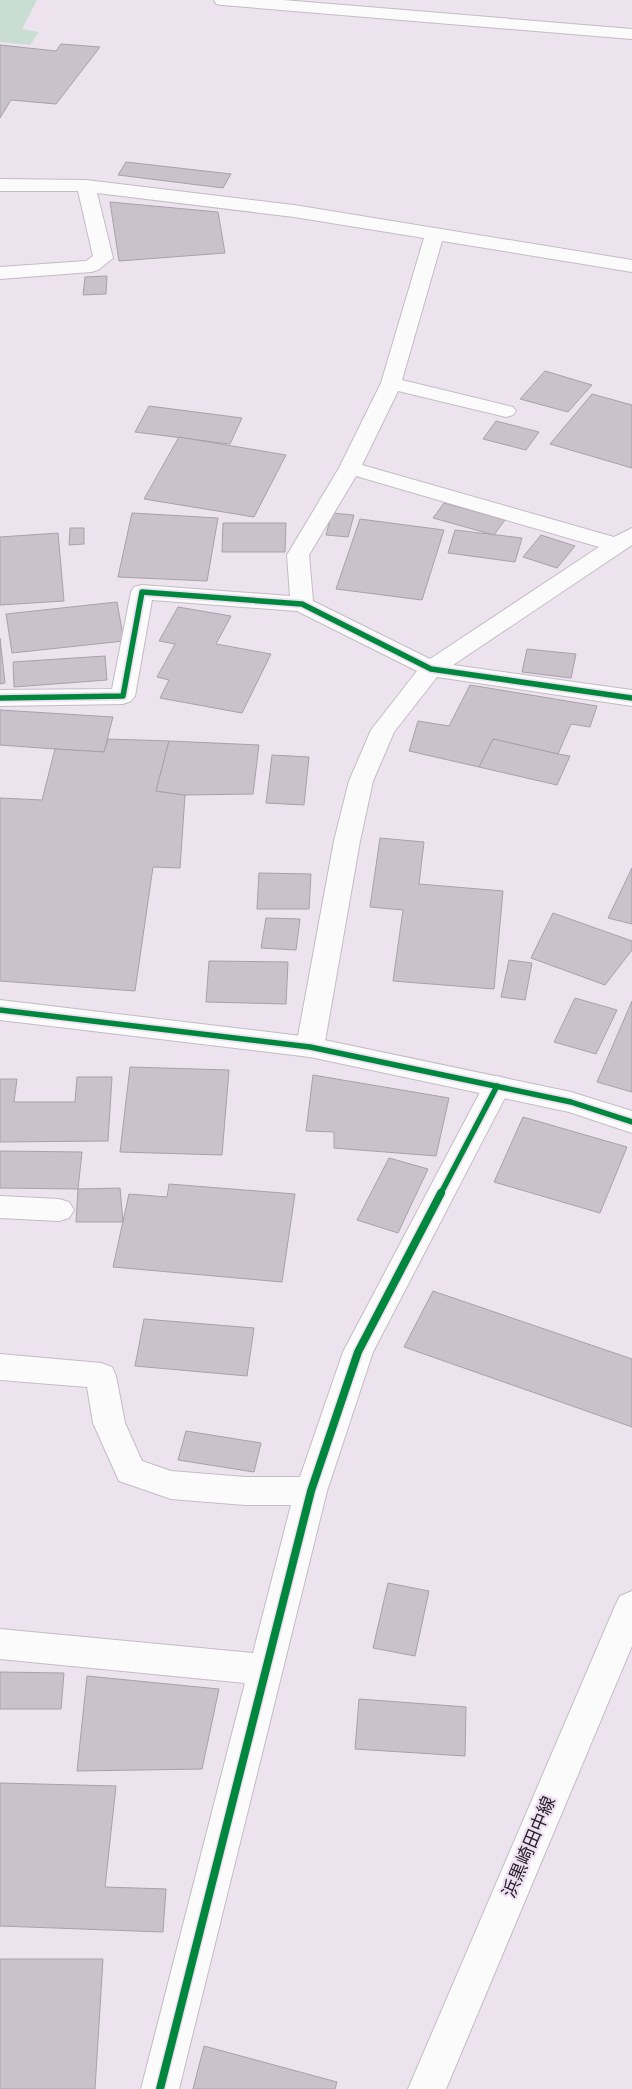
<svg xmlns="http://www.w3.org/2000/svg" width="632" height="2089" font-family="Arial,'Noto Sans JP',sans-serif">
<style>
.green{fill:#caddd2}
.building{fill:#c9c2ca;stroke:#a8a1a9}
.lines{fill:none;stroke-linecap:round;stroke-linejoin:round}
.street-casing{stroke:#c3bcc4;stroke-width:2}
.secondary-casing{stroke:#c3bcc4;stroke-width:2}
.street{fill:#fcfbfc;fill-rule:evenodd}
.secondary{fill:#fcfbfc;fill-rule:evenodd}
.cycleway-far1-casing{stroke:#efdff2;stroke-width:9}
.cycleway-casing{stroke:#efdff2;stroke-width:11}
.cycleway-far1{stroke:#00873e;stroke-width:5.5}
.cycleway{stroke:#00873e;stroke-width:8}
.labels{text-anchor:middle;stroke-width:4.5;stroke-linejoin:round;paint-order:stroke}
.near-street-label{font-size:18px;fill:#272128;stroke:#efdff2}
</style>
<rect width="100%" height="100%" fill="#ece3ee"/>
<!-- green -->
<polygon class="green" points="0,0 37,0 22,29 39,32 30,45 0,42"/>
<!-- building -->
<g class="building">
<polygon points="61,44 100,47 56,104 11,100 0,118 0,45 56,51"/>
<polygon points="126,162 231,174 223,188 118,175"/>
<polygon points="110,202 218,212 225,253 119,261"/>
<polygon points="107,276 106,294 83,295 85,277"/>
<polygon points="545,371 592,385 568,412 520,399"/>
<polygon points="592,394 632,405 632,468 550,444"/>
<polygon points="149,406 242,418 230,444 135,432"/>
<polygon points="496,421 539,432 526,450 483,439"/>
<polygon points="179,437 286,455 254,517 144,499"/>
<polygon points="444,503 505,520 494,535 433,518"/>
<polygon points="132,513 218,518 207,581 118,577"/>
<polygon points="332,513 354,515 348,537 326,535"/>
<polygon points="360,519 444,530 422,600 336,589"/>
<polygon points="223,523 286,523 285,552 222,552"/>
<polygon points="70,528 84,528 84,544 69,545"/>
<polygon points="455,530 522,538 515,562 448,553"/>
<polygon points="58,533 64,601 0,605 0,537"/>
<polygon points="541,535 575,546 557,568 523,557"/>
<polygon points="117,602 124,641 12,653 6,614"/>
<polygon points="178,607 231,616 216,644 271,654 242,713 160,698 169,680 157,677 175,644 159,641"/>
<polygon points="0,638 5,683 0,684"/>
<polygon points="527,649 576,654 571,678 522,672"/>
<polygon points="105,656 107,680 14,687 13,662"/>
<polygon points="470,685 597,706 590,727 571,724 558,754 493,739 479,767 409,751 418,721 449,726"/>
<polygon points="0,710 113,717 104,752 55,749 0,745"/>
<polygon points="108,739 169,741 156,791 185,795 180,868 153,867 135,991 0,981 0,798 42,800 55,749 104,752"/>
<polygon points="493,739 558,754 570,756 557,785 479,767"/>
<polygon points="169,741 259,745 253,794 185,795 156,791"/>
<polygon points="272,755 309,757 304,805 266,803"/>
<polygon points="380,838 424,842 419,884 503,891 494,989 393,981 403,910 370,907"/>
<polygon points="632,868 632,924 608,918"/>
<polygon points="259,873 311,874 309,909 257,909"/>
<polygon points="553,913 632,941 632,950 605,985 531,958"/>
<polygon points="266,918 300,919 296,950 261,948"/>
<polygon points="509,960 532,963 525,1000 501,997"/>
<polygon points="209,961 288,962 286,1004 206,1002"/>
<polygon points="575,998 617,1010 596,1054 554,1042"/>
<polygon points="632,1001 632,1092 597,1082"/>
<polygon points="130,1067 229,1070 222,1155 120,1152"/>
<polygon points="313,1075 449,1098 436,1156 334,1148 334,1132 306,1131"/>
<polygon points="77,1077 112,1077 108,1141 0,1142 0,1079 17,1079 14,1102 75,1102"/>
<polygon points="523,1117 627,1147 600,1213 494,1182"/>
<polygon points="0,1151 82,1152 78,1189 0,1188"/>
<polygon points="389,1158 428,1169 398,1233 357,1220"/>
<polygon points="169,1184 295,1194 282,1282 113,1267 129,1194 167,1197"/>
<polygon points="120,1188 123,1222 76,1222 78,1189"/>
<polygon points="433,1291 632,1359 632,1427 404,1347"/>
<polygon points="144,1319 254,1328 247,1376 135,1366"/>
<polygon points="186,1431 261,1443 254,1472 178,1460"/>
<polygon points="388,1583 429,1591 415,1656 373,1648"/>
<polygon points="0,1672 64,1673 61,1709 0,1709"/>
<polygon points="87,1676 219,1689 202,1769 77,1771"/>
<polygon points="359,1699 466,1707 465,1756 355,1749"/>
<polygon points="0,1783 116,1786 105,1887 166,1889 163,1932 0,1926"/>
<polygon points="0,1959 103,1959 95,2089 0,2089"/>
<polygon points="204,2046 337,2082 335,2089 193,2089"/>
</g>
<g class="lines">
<!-- street casing -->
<g class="street-casing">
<g id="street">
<polygon points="214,0 283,0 632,29 632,39 222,5 216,4"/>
<path d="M0,179L86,180L294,205L632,260V272L442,241L402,380L513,407L516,411L513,415L506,417L398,391L362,465L614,537L632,528V545L453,665L632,690V706L437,677L394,732L373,781L360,841L324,1047L320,1054L310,1057L300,1054L296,1047L334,841L349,781L371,730L417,671L297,611L152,600L135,696L131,701L123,704L0,706V690L112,689L131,592L134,587L142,585L290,596L287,555L339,468L381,383L424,238L294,217L97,193L113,258L98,270L91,272L0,279V267L86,261L93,256L78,191H0ZM356,476L599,547L430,659L313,601L309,555Z"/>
<polygon points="497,1076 507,1079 511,1086 373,1352 327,1491 179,2089 141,2089 245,1683 0,1659 0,1629 253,1653 291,1505 245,1505 171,1499 119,1481 93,1423 87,1387 0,1380 0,1354 101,1363 112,1367 116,1376 125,1423 142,1461 171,1471 245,1477 300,1477 343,1352 487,1079"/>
<polygon points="0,1196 59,1199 69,1202 74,1210 69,1218 59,1221 0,1218"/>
</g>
</g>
<!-- secondary casing -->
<g class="secondary-casing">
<g id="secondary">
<polygon points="0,1000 310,1037 571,1092 632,1111 632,1133 569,1112 310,1057 0,1020"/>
<polygon points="632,1591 632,1646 446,2089 408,2089 615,1606 620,1596"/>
</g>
</g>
<!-- street -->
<use href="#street" class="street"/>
<!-- secondary -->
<use href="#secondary" class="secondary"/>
<!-- cycleway-far1 casing -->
<g class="cycleway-far1-casing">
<g id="cycleway-far1">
<polyline points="0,698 123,696 142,592 302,604 431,669 632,698"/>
<polyline points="0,1010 310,1047 571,1102 632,1122"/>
<polyline points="440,1195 497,1086"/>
</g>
</g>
<!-- cycleway casing -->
<g class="cycleway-casing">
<polyline id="cycleway" points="160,2089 311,1491 358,1352 441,1193"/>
</g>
<!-- cycleway-far1 -->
<use href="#cycleway-far1" class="cycleway-far1"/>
<!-- cycleway -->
<use href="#cycleway" class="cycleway"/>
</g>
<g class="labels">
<!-- near-street labels -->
<g class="near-street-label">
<text transform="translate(529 1847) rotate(-67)" y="6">浜黒崎田中線</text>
</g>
</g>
</svg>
